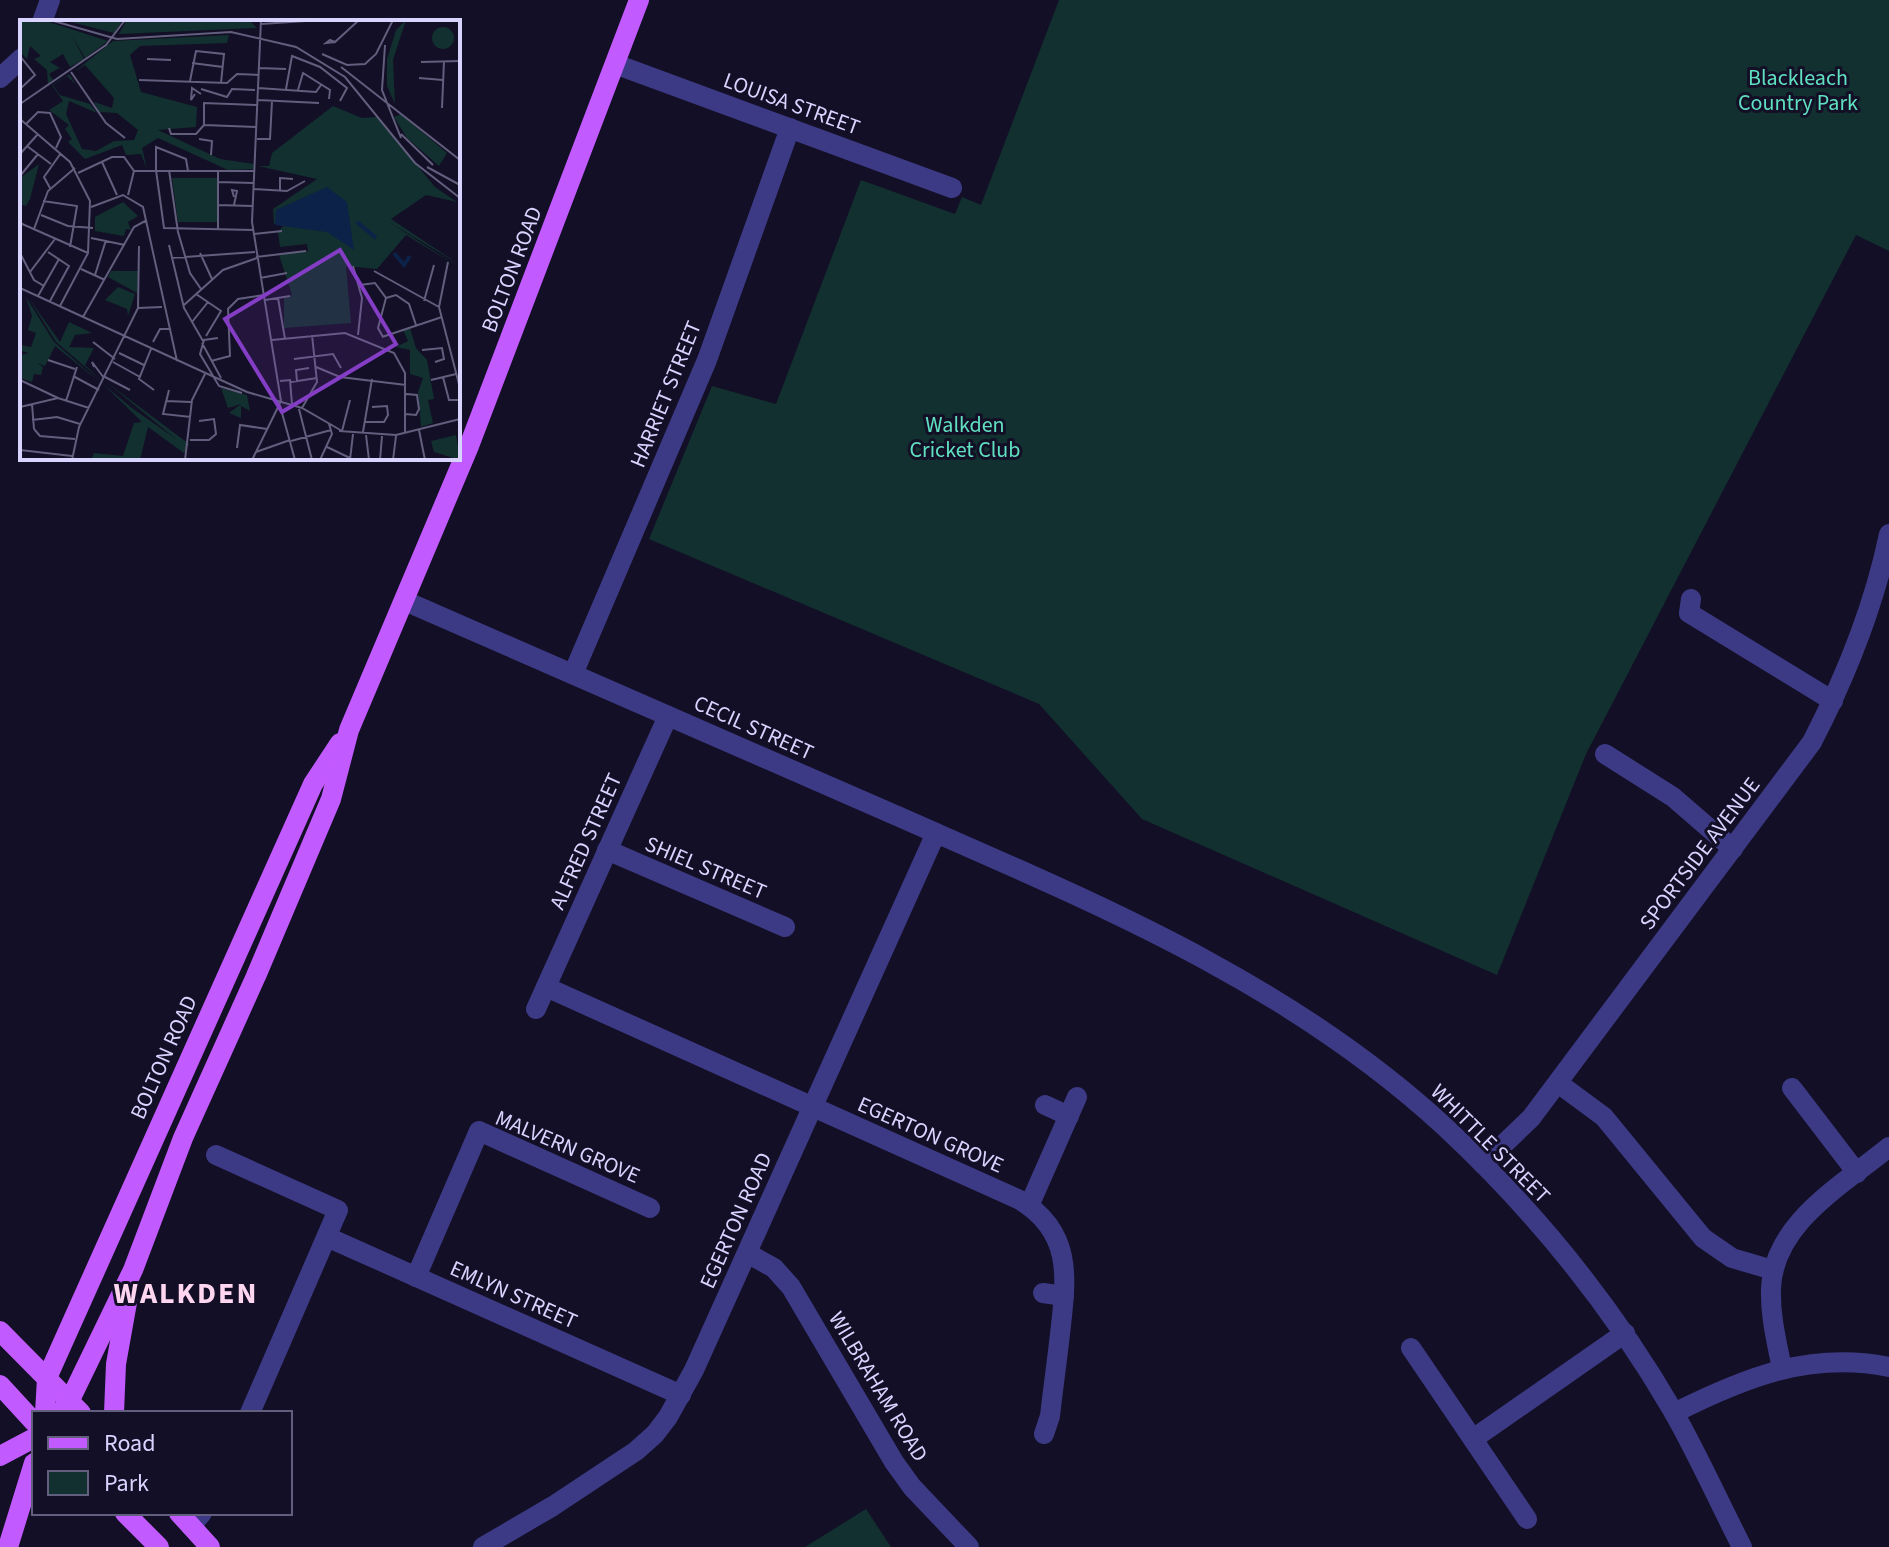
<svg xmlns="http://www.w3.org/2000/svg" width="1889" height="1547" font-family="'Source Sans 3',sans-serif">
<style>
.green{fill:#12302f}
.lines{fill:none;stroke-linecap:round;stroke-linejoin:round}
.minor{stroke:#3d3a85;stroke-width:20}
.major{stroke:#c25bff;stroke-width:20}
.labels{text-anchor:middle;stroke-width:6;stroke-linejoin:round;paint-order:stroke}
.park-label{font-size:22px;fill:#5fe0c0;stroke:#130f26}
.street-label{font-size:22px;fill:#d9d4ff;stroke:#130f26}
.district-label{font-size:30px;font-weight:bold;letter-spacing:2px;fill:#ffd6f0;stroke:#130f26}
.inset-river{fill:none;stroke:#0c2248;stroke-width:4}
.inset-road{fill:none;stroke:#625e7d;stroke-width:2}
.view{fill:#843dc5;fill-opacity:0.15;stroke:#843dc5;stroke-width:4}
.inset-edge{fill:none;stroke:#d9d4ff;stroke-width:4}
</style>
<rect width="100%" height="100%" fill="#130f26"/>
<!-- green -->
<g class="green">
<polygon points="1059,0 1889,0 1889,251 1856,235 1586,754 1497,975 1142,819 1039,704 649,539 712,386 776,404 861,180 955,214 962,197 981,205"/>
<polygon points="866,1509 891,1547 805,1547"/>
</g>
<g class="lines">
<!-- minor -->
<g class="minor">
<polyline points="42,22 50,0"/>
<polyline points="615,64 952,188"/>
<polyline points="0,78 22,58"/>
<polyline points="1691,599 1689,613 1833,701"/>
<path d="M405,601C568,672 732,744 895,815C1090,901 1286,980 1445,1127C1534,1210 1612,1306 1673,1411C1698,1455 1719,1502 1742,1547"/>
<polyline points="573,674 707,360 790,128"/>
<polyline points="1605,754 1673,797 1733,849"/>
<polyline points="607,850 785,927"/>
<path d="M546,987L1020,1200C1074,1233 1066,1280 1060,1334C1057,1361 1053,1389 1050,1416L1044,1434"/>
<polyline points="536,1009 668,716"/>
<polyline points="1558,1083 1604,1117 1703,1238 1732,1258 1773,1270"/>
<polyline points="1792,1088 1857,1173"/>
<polyline points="1045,1105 1069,1116"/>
<polyline points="216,1155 338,1210 250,1413"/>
<path d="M1483,1164L1531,1118L1812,742C1846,676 1874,607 1889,534"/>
<polyline points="1029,1206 1077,1097"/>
<polyline points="327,1237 681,1395"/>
<polyline points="747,1253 774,1268 791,1287 894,1462 912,1487 969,1547"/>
<polyline points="416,1277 479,1131 650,1208"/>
<polyline points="1043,1293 1064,1296"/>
<polyline points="1411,1348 1527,1519"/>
<path d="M1782,1369C1777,1343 1770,1316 1771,1289C1773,1223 1843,1185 1889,1147"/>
<path d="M1674,1413C1744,1378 1809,1351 1889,1367"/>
<polyline points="1473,1439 1625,1333"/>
<polyline points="191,1526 202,1513"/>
<polyline points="483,1547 553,1506 636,1451 655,1434 668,1417 694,1370 936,833"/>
</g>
<!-- major -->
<g class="major">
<polyline points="0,1331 81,1413"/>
<polyline points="0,1385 34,1422"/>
<polyline points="45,1413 47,1378 313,784 340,743"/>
<polyline points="60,1413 69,1402 133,1270 183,1138 256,976 331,799 349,730 469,446 639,0"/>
<polyline points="114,1413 116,1364 128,1297"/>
<polyline points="0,1456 34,1438"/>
<polyline points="125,1513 159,1547"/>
<polyline points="179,1513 210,1547"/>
<polyline points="8,1547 34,1463"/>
</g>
</g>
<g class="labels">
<!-- park labels -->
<g class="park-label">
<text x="1798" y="85">Blackleach<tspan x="1798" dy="25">Country Park</tspan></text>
<text x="965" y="432">Walkden<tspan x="965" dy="25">Cricket Club</tspan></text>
</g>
<!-- street labels -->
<g class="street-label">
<text transform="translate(792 103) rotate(20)" y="8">LOUISA STREET</text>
<text transform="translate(511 269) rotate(-69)" y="8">BOLTON ROAD</text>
<text transform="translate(665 394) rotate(-68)" y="8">HARRIET STREET</text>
<text transform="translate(754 727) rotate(24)" y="8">CECIL STREET</text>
<text transform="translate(585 841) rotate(-66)" y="8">ALFRED STREET</text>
<text transform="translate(1699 853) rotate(-53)" y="8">SPORTSIDE AVENUE</text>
<text transform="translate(706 867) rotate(23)" y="8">SHIEL STREET</text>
<text transform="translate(163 1057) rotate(-66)" y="8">BOLTON ROAD</text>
<text transform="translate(931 1134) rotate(24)" y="8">EGERTON GROVE</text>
<text transform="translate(1491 1143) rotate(45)" y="8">WHITTLE STREET</text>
<text transform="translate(568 1146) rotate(23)" y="8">MALVERN GROVE</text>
<text transform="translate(735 1220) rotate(-66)" y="8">EGERTON ROAD</text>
<text transform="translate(514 1294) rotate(24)" y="8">EMLYN STREET</text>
<text transform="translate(879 1386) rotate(59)" y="8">WILBRAHAM ROAD</text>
</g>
<!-- district labels -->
<g class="district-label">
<text x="186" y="1303">WALKDEN</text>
</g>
</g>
<!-- overview -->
<g transform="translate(20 20)">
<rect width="440" height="440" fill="#130f26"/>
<path d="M0,0H23L88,21L65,38L52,16L64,39L50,47L43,34L30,42L45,51L39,48L29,54L33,60L28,64L27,50L14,39L21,36L10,26L7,39L1,33ZM43,0H98L102,1L94,13ZM113,0L231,2L237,8L99,14L106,1ZM386,0L373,40L375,84L367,66V39L376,10ZM412 18a11 11 0 1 1 22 0a11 11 0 1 1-22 0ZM209,15L207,23L120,26L110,35L121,72L177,87L176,107L138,110L200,139L234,144L233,149L208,150L138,118L122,128L127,149L121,134L106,135L102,125L65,139L48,122L52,119L45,109L49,105L29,90L43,81L32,65L48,55H50L56,65L47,56L33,65L40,75L70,84L77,93L49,81L46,94L62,129L76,131L94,121L114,120L118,110L97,93L79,92L74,82L92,88L94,78L65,45L54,52L93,21ZM313,86L342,98L357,97L415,167L437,182L406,175L371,199L440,245L369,202L440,248L386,215L357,249L326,246L331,303L264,308V278L272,275L259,235L288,231L287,224L260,227L258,212L263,206L254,204L253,189L297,159L238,146H249L252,133ZM381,94L427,133L419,146L387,118L374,97ZM19,144L10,179L6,186L0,184V158ZM152,158H197V202H158ZM103,182L118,196L108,202L111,210L106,209L104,216L75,211V197ZM91,251H118L117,273L88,257ZM98,267L115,274L108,296L107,289L85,280ZM6,277L34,322L81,363L35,326L25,346L17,343L23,347L21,355L14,354L12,362L0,358V335L9,333L1,331L2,325L11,327L16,313L8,310L12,296ZM8,277L40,322L49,302L72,313L55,315L49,327L74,328L65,345L82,361L36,322ZM390,308L396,328L407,340L414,379L408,380L413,403L401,407L398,372L403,358L390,354V330L376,327L388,321L383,310ZM85,361L169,424L164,433L128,407L120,440H71L74,433L103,436L114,403L122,402L83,364L112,388L156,419ZM201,368L227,375L230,391L221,386V398L209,393L221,384L208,388ZM436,415L440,440L414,432L411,421Z" fill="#12302f"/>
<path d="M307,167L327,182L334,230L307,212L255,205L256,190Z" fill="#0c2248"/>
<path class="inset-river" d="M337,202L356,218M374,233L384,245L390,236"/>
<path class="inset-road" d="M30,0L97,19L211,12L276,27L325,57L395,143L440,178M241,4L301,0M315,22L306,23L310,20L315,22L339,0M365,25L362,70L381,118M302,34L327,45L345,44L356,34L373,0M0,36L15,55L0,69M127,39L151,40M401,42L440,41M172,43L203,47M321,47L440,140M239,48L266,49M51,52L86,103L105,118M399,58L423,60M119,60L207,63L217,54L239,55M170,61L176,31L204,34L201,63M238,68L296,72L301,65M181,69L207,77L212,69L235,70M266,69L272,36L300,47L327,68L320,81M278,70L283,53L310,70L309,79M175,74L171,80L172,68L181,74M238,80L299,83M0,84L86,25L105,0M422,88L424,41M0,99L50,142L70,181L68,233L40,286M6,104L18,92L30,93L41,117L36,128M184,105V83L237,85M184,105L236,107M149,108L151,114H176L184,105M381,114L413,145M179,119L192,121L191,135M237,119H250L252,81M7,126L31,144M0,134L18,114M82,142L97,175M407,147L440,165M136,150L144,208L233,210M136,150V127L166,139L168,151M149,150L158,212L170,253L181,269M114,151H235M198,151V210M58,153L92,137H104L114,151L108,175M0,156L18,134M198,162L233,163M30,168L24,157L41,133M234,169L267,171L285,161M260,170V158L273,159M23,181L57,186L50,227M198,185L232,186M214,185L217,171L212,170L214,177M71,187L103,175L123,187L157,341M21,195L48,206L73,208M0,203L68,233M14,209L28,171L55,148M234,214L262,211M71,218L105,225M149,225L164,288L183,321M28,232L49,246L30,281M0,233L14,260L24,266M180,233L192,259M236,237L286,231M151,238L235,232M428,242L419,287L440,368M333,246L342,278L338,315M61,249L85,260M354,251L419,287M10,252L35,219M75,255L86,220M240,258L267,253M340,265L355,263L366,278L358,308L363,317M0,268L227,372L282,388L322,411M176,274L201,291L186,316M18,276L39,239M258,278L265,319M366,278L376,275L389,284L396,305M245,280L270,276M404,281L414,245M164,285L203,250L237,238M118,288L142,287M63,297L114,207L127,200M172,302L188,282M362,317L422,297M198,318L184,320L180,334L199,366L222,373M252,320L325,313L374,333L385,353V413M73,322L95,339M133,322L140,309H150M182,323L201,358M131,329L119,359L134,370M402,330L422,328L424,339L415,342M99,333L124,345M274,339L313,334L321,348M28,340L55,349M191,341L210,336L208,289L218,279L244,275M93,342L120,357M74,347L72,342L84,358M296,347L320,357L386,365M53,356L79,370M85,357L110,370M423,357L429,380H440M0,360L38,378M411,360L436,354M260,361L270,360L272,384M277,361L276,350L289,348M271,362L297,358M149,370L143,394L171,397M46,381L57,347M146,381L171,382M259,382L275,440M12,384L14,409M0,387L38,378L69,388M282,388L297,362L292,315M279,389L292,440M385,394L396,395L399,389L397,375L386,374M12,400L37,397L60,404M344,402H364L368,395L367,386L352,387M14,409L20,416L55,419M399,410L405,440M319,411L376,415L440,399M322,411L330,380M343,412L352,359M346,415L349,440M170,420H189L196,414L194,399L179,401M271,421L311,410M307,427L330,438M217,428L220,405L247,409M0,430L52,436M236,432L270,420M52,440L59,407L118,288L119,226M165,440L172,380L185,354M232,440L261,381L232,202L241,0M300,440L312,414L309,404M330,440L333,414M360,440L362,416M373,440L376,416"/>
<path class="view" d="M320,230L376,324L262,392L205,299Z"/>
<rect width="440" height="440" class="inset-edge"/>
</g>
<!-- legend -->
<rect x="32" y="1411" width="260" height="104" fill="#130f26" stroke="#625e7d" stroke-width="2"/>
<rect x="48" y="1437" width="40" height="12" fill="#c25bff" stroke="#625e7d" stroke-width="2"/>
<text x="104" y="1451" font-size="24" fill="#d9d4ff">Road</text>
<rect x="48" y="1471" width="40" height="24" fill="#12302f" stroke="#625e7d" stroke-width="2"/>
<text x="104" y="1491" font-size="24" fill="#d9d4ff">Park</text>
</svg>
